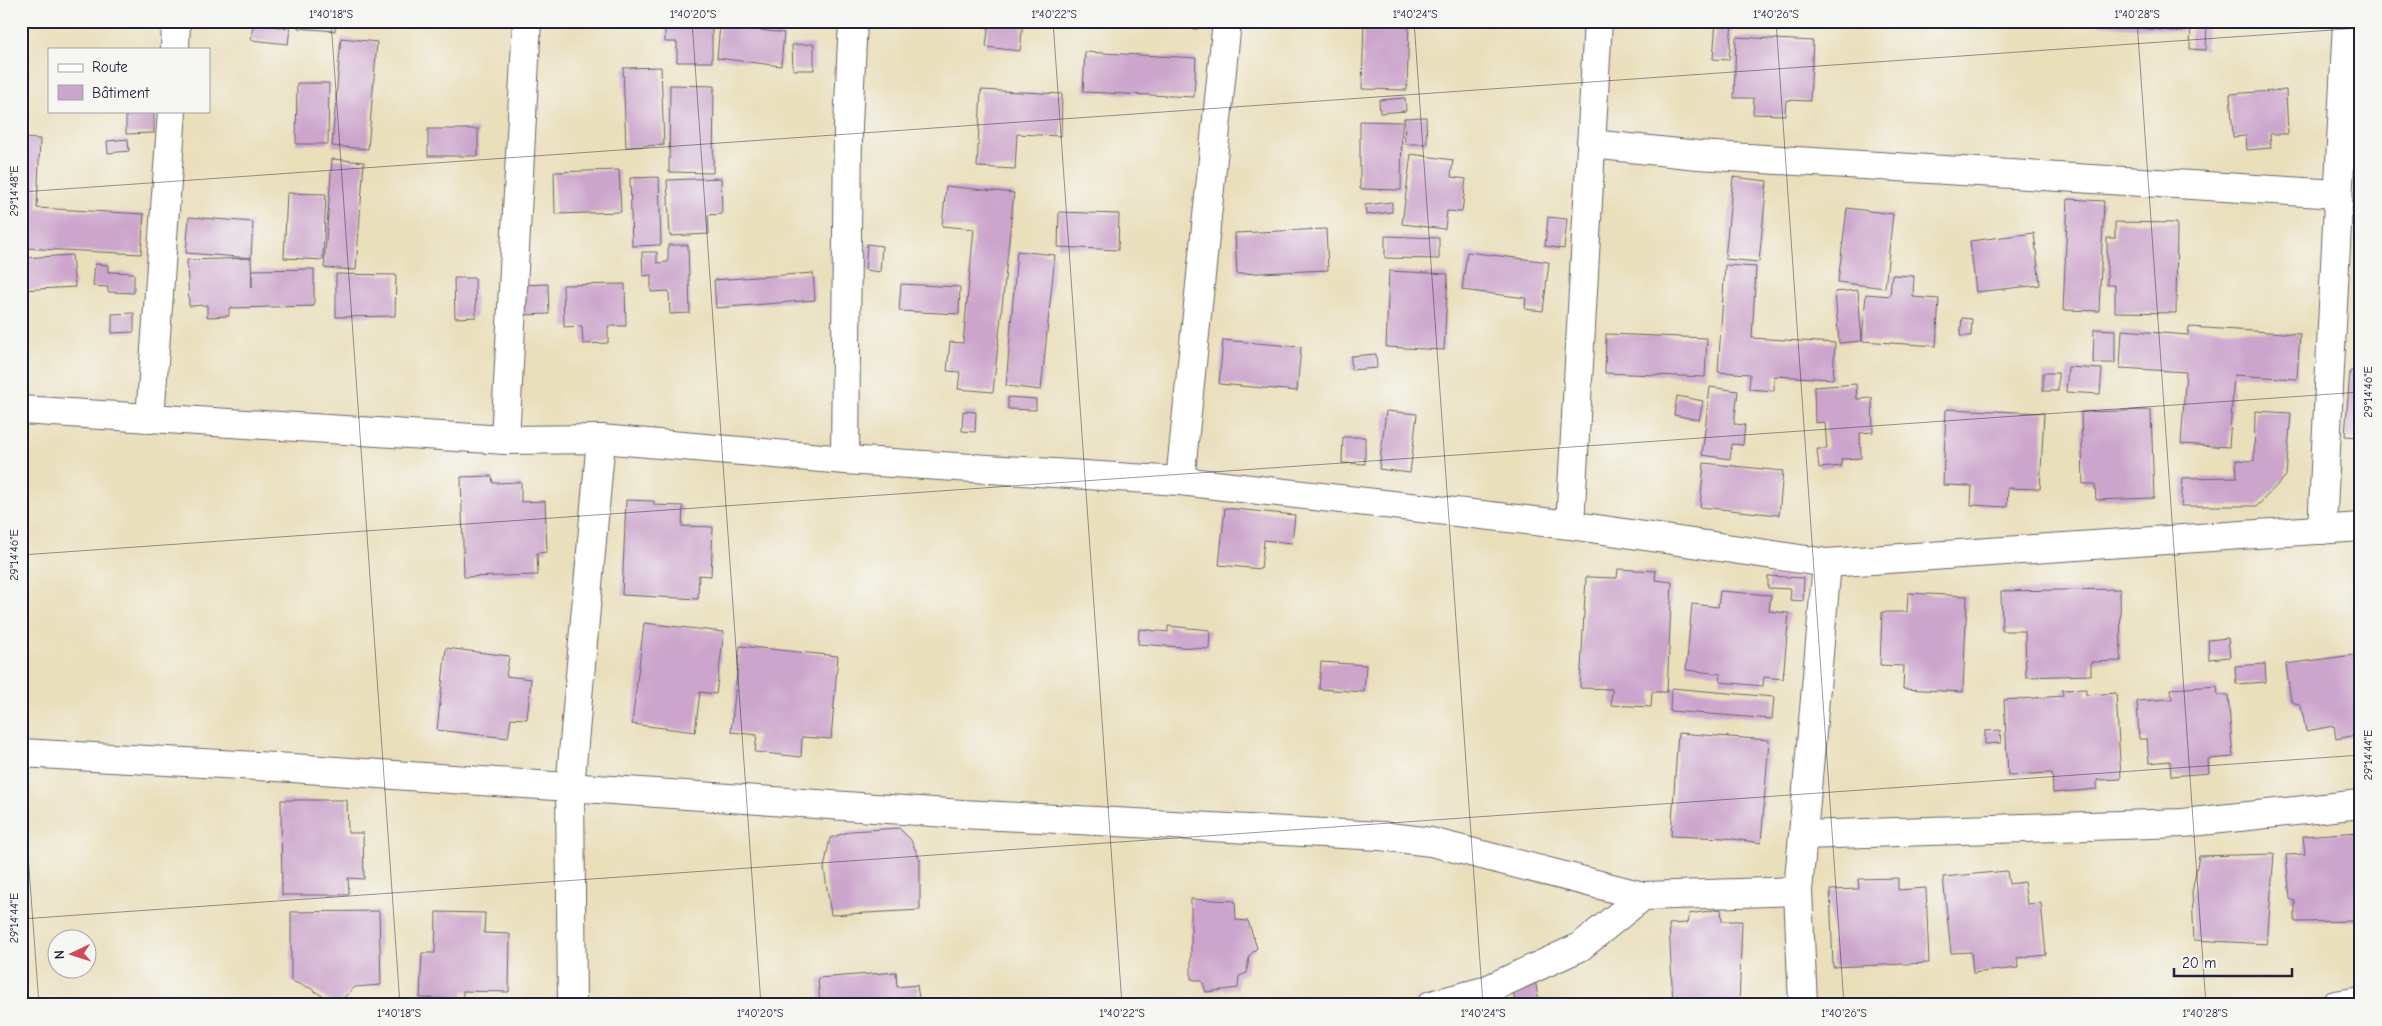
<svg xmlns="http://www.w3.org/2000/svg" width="2382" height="1026" font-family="'Comic Neue',sans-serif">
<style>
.building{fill:#cca5cc}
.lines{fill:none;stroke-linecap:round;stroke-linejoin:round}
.minor-casing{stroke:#686468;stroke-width:30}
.minor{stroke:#fff;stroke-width:28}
.ticks{fill:none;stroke:#22223b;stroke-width:1;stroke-opacity:0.45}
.neatline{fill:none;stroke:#22223b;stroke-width:2}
.ticks-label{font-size:12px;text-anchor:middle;fill:#22223b}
</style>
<rect width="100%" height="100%" fill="#f6f6f2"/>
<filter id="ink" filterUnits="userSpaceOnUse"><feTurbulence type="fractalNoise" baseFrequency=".02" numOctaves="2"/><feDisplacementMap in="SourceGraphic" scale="10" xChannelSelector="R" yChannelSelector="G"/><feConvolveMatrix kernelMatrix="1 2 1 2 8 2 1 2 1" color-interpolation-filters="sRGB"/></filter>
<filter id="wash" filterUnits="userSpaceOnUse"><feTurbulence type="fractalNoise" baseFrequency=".0096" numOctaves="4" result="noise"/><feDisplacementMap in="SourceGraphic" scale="20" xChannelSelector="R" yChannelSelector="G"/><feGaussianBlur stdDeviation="1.12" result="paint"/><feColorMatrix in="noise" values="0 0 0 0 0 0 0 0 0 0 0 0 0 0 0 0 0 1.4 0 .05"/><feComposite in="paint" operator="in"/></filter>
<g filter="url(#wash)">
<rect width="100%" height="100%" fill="#eadfbb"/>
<g id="blocks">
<!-- building -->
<g class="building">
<polygon points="298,21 336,21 335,31 298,28"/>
<polygon points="680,21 712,21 712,62 677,62 677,42 665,42 665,29 679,29"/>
<polygon points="989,21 1023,21 1020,51 986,47"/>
<polygon points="1088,21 1199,21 1198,29 1087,24"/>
<polygon points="1364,21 1409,21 1407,90 1362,89"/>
<polygon points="1716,21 1732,21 1729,60 1713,59"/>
<polygon points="1880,21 1946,21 1946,28"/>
<polygon points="2059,21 2184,21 2183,32"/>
<polygon points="2191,21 2207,21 2206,50 2190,49"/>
<polygon points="253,24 290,28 288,44 251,40"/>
<polygon points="720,25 784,33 781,66 717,58"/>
<polygon points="1736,37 1813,41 1810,101 1786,100 1785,115 1753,114 1754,98 1734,98"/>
<polygon points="341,38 377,42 368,149 332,146"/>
<polygon points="814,44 814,70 793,70 792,45"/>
<polygon points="1085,52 1196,58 1194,97 1083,92"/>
<polygon points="661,67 664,145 626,147 623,68"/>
<polygon points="21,71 29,72 26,125 21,125"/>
<polygon points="297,83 329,83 328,144 296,144"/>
<polygon points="670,85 714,86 713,173 669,172"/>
<polygon points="981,90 1062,94 1061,136 1017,134 1015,169 977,167"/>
<polygon points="2286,90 2288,134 2270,134 2271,148 2247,150 2246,136 2233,137 2230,94"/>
<polygon points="1405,98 1406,111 1380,113 1379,100"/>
<polygon points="126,111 154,111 154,133 126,134"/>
<polygon points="1426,117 1427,144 1405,144 1404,118"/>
<polygon points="1360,121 1402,122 1401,190 1360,189"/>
<rect x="428" y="129" width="50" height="27"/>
<polygon points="21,138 40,139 37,208 144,214 141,254 21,248"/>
<polygon points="128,139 129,151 108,153 107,141"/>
<polygon points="1411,154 1453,160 1451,177 1466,179 1462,212 1447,211 1445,229 1402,224"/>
<polygon points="332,159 364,162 356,270 324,268"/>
<polygon points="619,170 621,212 555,214 554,172"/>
<polygon points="659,177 661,245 632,246 630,178"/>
<polygon points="1733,177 1767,181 1759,262 1725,259"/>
<polygon points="721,178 722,214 708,215 709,234 670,236 667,180"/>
<polygon points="946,186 1014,193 993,392 958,389 960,372 947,371 950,342 963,343 974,229 942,226"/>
<polygon points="287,193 326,194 323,260 284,258"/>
<polygon points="2068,199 2104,201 2099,311 2063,310"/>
<polygon points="1392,202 1392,212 1366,215 1365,205"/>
<polygon points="1847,208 1893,214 1885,288 1838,282"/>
<polygon points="1059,212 1119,214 1118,250 1058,247"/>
<polygon points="189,217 253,222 251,258 186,253"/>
<polygon points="1548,217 1567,219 1564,249 1545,246"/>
<polygon points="2115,222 2177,223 2176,313 2115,312 2115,285 2107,285 2107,238 2115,238"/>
<polygon points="1326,229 1328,270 1237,274 1235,233"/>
<polygon points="2034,233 2040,285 1976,292 1970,241"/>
<polygon points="1385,236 1439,238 1439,259 1385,258"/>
<polygon points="867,244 882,246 880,272 865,270"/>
<polygon points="668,245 688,245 690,313 670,314 669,291 651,292 651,275 643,276 642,252 657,252 657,263 668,262"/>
<polygon points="1017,251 1055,255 1041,390 1006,386"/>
<polygon points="1467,252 1549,262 1543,311 1525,309 1526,298 1462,290"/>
<polygon points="72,255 75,287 21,290 21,258"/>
<polygon points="251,258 252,288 252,270 314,269 314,306 229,308 229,316 207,317 207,305 189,306 187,260"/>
<polygon points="95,264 108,265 108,272 134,273 134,293 108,292 108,287 93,286"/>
<polygon points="1725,265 1756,267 1752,338 1835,343 1833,379 1774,376 1774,391 1749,389 1750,374 1718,372"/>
<polygon points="1389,271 1448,274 1444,350 1386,347"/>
<polygon points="813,273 815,300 716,308 714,280"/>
<polygon points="336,274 396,275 395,316 336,317"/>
<polygon points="1892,275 1914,276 1913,297 1939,299 1936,346 1862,341 1866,294 1890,296"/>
<polygon points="454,278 475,278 476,317 455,318"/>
<polygon points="548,284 549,314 521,315 521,285"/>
<polygon points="625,284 626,326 608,326 608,343 583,344 582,326 564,327 563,285"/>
<polygon points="901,284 960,287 959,314 899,311"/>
<polygon points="1858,290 1862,341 1839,343 1835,292"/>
<polygon points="134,313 134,332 112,333 112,314"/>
<polygon points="1962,318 1972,319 1971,336 1960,336"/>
<polygon points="2189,327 2300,334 2297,379 2234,375 2229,447 2181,444 2186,372 2120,368 2122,330 2188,335"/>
<polygon points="2094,329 2115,330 2115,363 2093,363"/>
<polygon points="1606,334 1707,338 1705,377 1605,373"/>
<polygon points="1223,340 1301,347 1297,391 1219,384"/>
<polygon points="1376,354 1377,368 1351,370 1351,356"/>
<polygon points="2068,367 2102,369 2100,394 2066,392"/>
<polygon points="2350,371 2361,372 2361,437 2345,436"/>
<rect x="2043" y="373" width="15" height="18"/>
<polygon points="1856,384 1857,399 1872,398 1873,432 1860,433 1861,458 1841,459 1842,466 1819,468 1817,449 1827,449 1825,422 1815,423 1814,387"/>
<polygon points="1710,387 1738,391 1734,424 1745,425 1743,445 1732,444 1730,459 1702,455"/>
<polygon points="1677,396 1703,401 1699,420 1674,415"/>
<polygon points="1008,397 1036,399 1036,410 1008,409"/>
<polygon points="1946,409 2044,413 2040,489 2008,488 2007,507 1971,505 1972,486 1943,485"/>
<polygon points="2151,410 2154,498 2096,500 2095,484 2083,484 2081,412"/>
<polygon points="963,411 976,412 975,432 962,431"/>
<polygon points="1386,411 1417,414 1410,473 1379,469"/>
<polygon points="2255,411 2291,413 2286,476 2257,506 2181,506 2183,478 2237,477 2236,460 2254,461"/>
<polygon points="1343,437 1365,437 1365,464 1342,463"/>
<polygon points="1704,463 1783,471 1779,515 1700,507"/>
<polygon points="492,476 493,483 521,482 521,502 545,501 547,552 537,553 538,575 464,577 461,477"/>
<polygon points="626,500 654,501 654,505 683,506 682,526 713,527 711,576 699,575 698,599 622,595"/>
<polygon points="1225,508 1295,515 1292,543 1264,540 1261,569 1219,565"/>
<polygon points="1618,569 1656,571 1655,580 1672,582 1667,692 1652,692 1651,707 1611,705 1612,689 1580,688 1586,577 1617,578"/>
<polygon points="1768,576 1804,578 1803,601 1790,600 1791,589 1768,588"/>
<polygon points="2120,589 2121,661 2091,662 2091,675 2026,677 2025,631 2002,631 2001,591"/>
<polygon points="1720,591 1771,595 1769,611 1789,613 1783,679 1764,677 1763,686 1720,682 1721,674 1686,670 1692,604 1718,607"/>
<polygon points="1908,593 1967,596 1963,692 1903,689 1904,666 1880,665 1882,612 1907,612"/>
<polygon points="644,623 724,632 716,694 700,692 695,732 632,724"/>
<polygon points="1168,626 1210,630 1209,649 1138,644 1139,629 1168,632"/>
<polygon points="2228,638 2230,657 2209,659 2208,640"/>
<polygon points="740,646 838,656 831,739 802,737 801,757 755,752 757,735 731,732"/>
<polygon points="446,648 509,656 506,676 531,679 527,719 511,718 508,738 437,730"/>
<polygon points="2361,654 2361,734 2336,739 2334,726 2306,731 2301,706 2291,701 2286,664"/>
<polygon points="1321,662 1366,665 1364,692 1319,689"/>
<polygon points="2265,664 2266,682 2236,684 2235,666"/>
<polygon points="2217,686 2218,695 2228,695 2233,757 2208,759 2209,773 2171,776 2170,761 2149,763 2147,739 2139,739 2137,701 2172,699 2171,689"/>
<polygon points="1671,688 1774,697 1772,719 1670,711"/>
<polygon points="2086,689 2086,695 2116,693 2121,779 2097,780 2097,789 2053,793 2052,773 2008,775 2004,700 2063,696 2062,690"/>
<polygon points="2000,730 2001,743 1985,744 1985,731"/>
<polygon points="1678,733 1769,740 1761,843 1726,838 1671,836"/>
<polygon points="281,800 347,800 348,833 363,833 364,879 348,878 349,895 282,895"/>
<polygon points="899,828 911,840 920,860 920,910 831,915 824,868 830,838 851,831"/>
<polygon points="2358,832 2361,851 2361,921 2295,922 2295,901 2290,899 2286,855 2305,854 2303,836"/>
<polygon points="2274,854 2267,944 2194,940 2192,893 2199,856"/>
<polygon points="2007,871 2009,884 2024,882 2027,904 2041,903 2046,955 2017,958 2018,968 1973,973 1971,952 1951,953 1943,877"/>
<polygon points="1898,878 1898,890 1926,888 1929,963 1833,967 1830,890 1859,889 1858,879"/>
<polygon points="1191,899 1235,901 1236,920 1248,921 1257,948 1249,956 1247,973 1239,976 1238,988 1206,992 1202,981 1191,979"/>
<polygon points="1721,909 1722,921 1742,921 1739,1005 1673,1005 1669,924 1687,923 1689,914"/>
<polygon points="379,911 381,985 355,987 336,1005 310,988 291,981 291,912"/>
<polygon points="436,912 485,913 484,933 510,934 509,992 463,991 463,999 420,998 422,953 435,953"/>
<polygon points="896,972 897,987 917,985 920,1005 820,1005 818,978"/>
<polygon points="1535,979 1539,1005 1515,1005 1513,985"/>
</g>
</g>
</g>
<g filter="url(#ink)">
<use href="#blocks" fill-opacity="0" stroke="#686468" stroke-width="1"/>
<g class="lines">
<!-- minor casing -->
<g class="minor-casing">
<g id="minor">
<polyline points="175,49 176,21"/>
<polyline points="1591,144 1698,155 2338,194"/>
<polyline points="21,410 505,440 601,439 845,460 1180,481 1570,525 1827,563 2361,527"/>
<polyline points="150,419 172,111"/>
<polyline points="505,440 527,21"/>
<polyline points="845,460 848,125 853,21"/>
<polyline points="1180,481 1227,21"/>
<polyline points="1570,525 1598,21"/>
<polyline points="2322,530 2347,21"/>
<polyline points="21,753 292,768 962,814 1381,836 1431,842 1643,896 1798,891 1803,1005"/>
<polyline points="1803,835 2183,823 2361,804"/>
<polyline points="1798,891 1827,563"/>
<polyline points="572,1005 570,788 601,439"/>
<polyline points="1431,1005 1484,991 1580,947 1643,896"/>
<polyline points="2335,1005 2361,1001"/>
</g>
</g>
<!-- minor -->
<use href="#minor" class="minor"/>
</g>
</g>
<!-- ticks -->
<path class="ticks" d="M331,21L400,1005M692,21L761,1005M1053,21L1122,1005M1414,21L1483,1005M1776,21L1844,1005M2137,21L2206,1005M21,192L2361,28M21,555L2361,392M21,758L39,1005M21,919L2361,755"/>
<!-- margin -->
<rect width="2382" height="1026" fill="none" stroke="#f6f6f2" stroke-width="55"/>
<!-- legend -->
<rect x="48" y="48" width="162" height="65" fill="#f6f6f2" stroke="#a1a1a9"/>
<rect x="58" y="64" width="25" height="8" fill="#ffffff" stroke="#a1a1a9"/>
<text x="92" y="72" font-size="15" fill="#22223b">Route</text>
<rect x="58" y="85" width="25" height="15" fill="#cca5cc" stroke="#a1a1a9"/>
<text x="92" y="98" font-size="15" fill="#22223b">Bâtiment</text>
<!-- north arrow -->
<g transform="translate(72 954) rotate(266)"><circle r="24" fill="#f6f6f2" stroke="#a1a1a9"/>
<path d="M0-4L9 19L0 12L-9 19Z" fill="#d1495b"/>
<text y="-8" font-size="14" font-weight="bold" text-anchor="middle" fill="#22223b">N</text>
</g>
<!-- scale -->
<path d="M2174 968v8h118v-8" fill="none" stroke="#22223b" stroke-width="2.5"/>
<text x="2182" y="968" font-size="15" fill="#22223b" stroke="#f6f6f2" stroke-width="4" paint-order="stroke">20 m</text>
<rect x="28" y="28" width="2326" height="970" class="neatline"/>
<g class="ticks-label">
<text x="331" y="18">1°40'18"S</text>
<text x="693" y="18">1°40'20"S</text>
<text x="1054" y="18">1°40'22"S</text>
<text x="1415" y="18">1°40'24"S</text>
<text x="1776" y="18">1°40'26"S</text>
<text x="2137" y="18">1°40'28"S</text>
<text transform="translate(14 191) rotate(-90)" y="4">29°14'48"E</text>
<text transform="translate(2368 392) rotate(-90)" y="4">29°14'46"E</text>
<text transform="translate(14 555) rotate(-90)" y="4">29°14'46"E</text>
<text transform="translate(2368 755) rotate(-90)" y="4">29°14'44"E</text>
<text transform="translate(14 918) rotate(-90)" y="4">29°14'44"E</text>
<text x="399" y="1017">1°40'18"S</text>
<text x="760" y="1017">1°40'20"S</text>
<text x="1122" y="1017">1°40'22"S</text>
<text x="1483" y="1017">1°40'24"S</text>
<text x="1844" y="1017">1°40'26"S</text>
<text x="2205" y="1017">1°40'28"S</text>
</g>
</svg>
